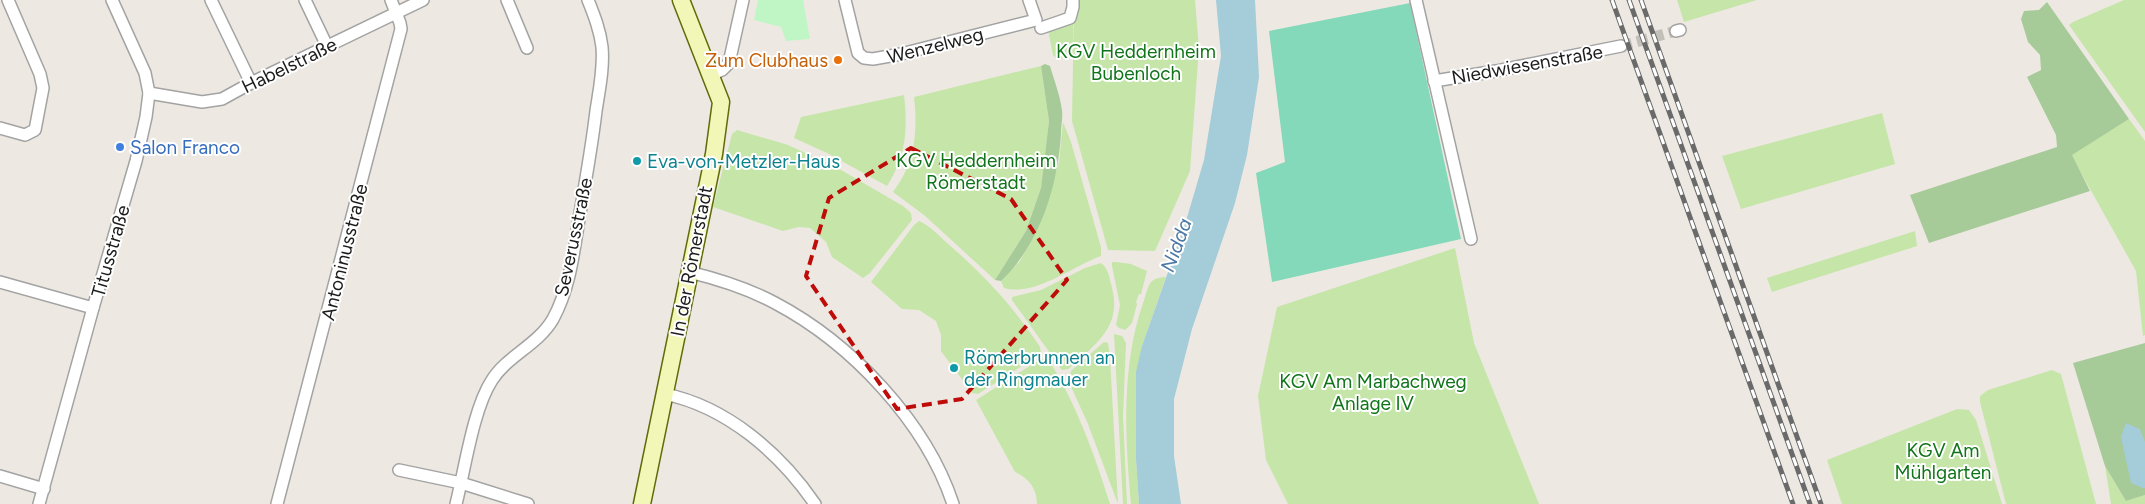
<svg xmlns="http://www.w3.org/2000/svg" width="2145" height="504" font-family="Figtree,sans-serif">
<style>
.grass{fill:#c6e5a9}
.forest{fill:#a6ca98}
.park{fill:#c0f6c5}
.pitch{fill:#83d9b9}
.water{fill:#a4ccd9}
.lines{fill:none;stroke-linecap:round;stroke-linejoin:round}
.street-tunnel{stroke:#c3c0ba;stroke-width:11;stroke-dasharray:11 5.5;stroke-linecap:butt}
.street-casing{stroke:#a3a3a3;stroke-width:14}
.secondary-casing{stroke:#606c0a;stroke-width:19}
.street{stroke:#fff;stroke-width:11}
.secondary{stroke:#f2f6b7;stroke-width:16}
.rail-casing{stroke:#6a6a6a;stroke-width:5}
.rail{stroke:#fff;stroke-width:3;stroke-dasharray:9;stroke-linecap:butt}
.marked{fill:none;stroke:#be0c09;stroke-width:4;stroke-dasharray:10 6;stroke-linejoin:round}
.food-dot{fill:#e8710a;stroke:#fff;stroke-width:2}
.shop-dot{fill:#3f7fe0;stroke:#fff;stroke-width:2}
.culture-dot{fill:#0f9aa8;stroke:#fff;stroke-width:2}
.labels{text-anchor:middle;stroke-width:4;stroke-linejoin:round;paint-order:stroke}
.street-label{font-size:19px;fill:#1c1c1c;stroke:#fff}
.park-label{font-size:19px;fill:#10741a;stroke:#fff}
.food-label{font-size:19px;fill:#c56008;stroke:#fff;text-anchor:end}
.shop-label{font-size:19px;fill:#366cbe;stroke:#fff;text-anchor:start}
.culture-label{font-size:19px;fill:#0d838f;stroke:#fff;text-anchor:start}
.water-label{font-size:20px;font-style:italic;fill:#4d79a6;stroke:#fff}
</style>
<rect width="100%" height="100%" fill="#ede9e2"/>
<!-- grass -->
<g class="grass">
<polygon points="1074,0 1195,0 1199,48 1190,171 1155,251 1108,250 1072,121"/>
<polygon points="1677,0 1757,0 1684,22"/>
<polygon points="2124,0 2145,0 2145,132 2069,25 2073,22"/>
<polygon points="1073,19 1073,57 1057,59 1053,55 1048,30"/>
<path d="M1041,66L1049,121L1041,188L1026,231L995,280L924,215L893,192C915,163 918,132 914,97Z"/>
<path d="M904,95C908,130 906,156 887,186L827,153L794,138L801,117Z"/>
<polygon points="1882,113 1895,164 1741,209 1722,156"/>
<polygon points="2129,119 2145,141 2145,335 2143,336 2136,271 2071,155"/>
<path d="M1063,122L1071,142L1101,247V256C1073,266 1034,297 1004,288L1001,281L1020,261L1039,226L1059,162Z"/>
<polygon points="737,130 788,145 836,167 903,206 911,213 912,220 870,273 863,278 832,257 826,242 810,228 799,227 783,231 713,207 732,134"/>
<path d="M919,221C929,225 938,235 946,242C982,273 1015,308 1040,347L1041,353L1039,355L978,394L972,393L941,351V335L936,321L919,310L902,309L871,282L914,225Z"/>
<polygon points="1915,231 1917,246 1772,292 1767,278"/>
<polygon points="1455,248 1474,343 1539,504 1288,504 1266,460 1258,396 1277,307"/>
<polygon points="1116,262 1131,264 1147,271 1141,294 1139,294 1136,302 1137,304 1132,323 1125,330 1119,328 1116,325 1120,305 1112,266 1112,262"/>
<path d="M1101,263C1108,268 1109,276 1111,284C1123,325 1099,341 1072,366L1068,369L1062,370L1012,300V297L1041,290L1085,268Z"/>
<path d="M1166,277L1142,346L1136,429V459L1139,504H1131C1125,437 1121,367 1143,303C1146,296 1147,286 1152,281C1156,278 1161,277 1166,277Z"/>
<polygon points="1114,334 1122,336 1126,343 1123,416 1127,504 1123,504"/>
<polygon points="1104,342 1108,343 1110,358 1118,504 1088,424 1068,380 1071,371"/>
<path d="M1047,357C1076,403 1094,453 1110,504H1037C1037,489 1029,478 1015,472L976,400L1036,362Z"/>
<polygon points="2052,370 2061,374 2096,504 2006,504 1980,402 1980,396 1988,390"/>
<polygon points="1957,409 1969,410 1976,420 2002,504 1842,504 1827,460"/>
<polygon points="2105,466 2126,501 2145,495 2145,504 2111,504"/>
</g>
<!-- forest -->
<g class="forest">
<polygon points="2047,2 2129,119 2072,155 2090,191 1929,243 1910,195 2057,147 2056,135 2027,77 2041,70 2040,55 2028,42 2021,19 2024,11 2039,10"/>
<path d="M1045,64L1050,66C1054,80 1060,95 1062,110C1063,118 1061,125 1061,133C1058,186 1040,244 1001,281L995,280L1026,231L1041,188L1049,121L1041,66Z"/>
<polygon points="2145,343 2145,495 2126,501 2105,466 2073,363"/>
</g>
<!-- park -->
<polygon class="park" points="758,0 803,0 810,39 786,41 781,27 754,20"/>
<!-- pitch -->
<polygon class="pitch" points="1410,3 1461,239 1272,282 1256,173 1285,162 1269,31"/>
<!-- water -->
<g class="water">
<polygon points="1216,0 1255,0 1259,77 1247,155 1235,203 1192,329 1174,399 1174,456 1181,504 1139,504 1136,459 1136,372 1142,346 1186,221 1204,160 1221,56"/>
<polygon points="2126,423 2140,429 2145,442 2145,488 2143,488 2131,483 2121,437"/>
</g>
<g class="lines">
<!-- street-tunnel -->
<polyline class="street-tunnel" points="1621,46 1676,31"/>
<!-- street casing -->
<g class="street-casing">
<g id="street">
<polyline points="211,0 251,83"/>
<polyline points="305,0 327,46"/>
<polyline points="507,0 527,48"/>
<polyline points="845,0 858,53 864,58 873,59 901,54 1036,20 1029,0"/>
<polyline points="1416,0 1471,239"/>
<polyline points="1041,28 1070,18 1073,7 1073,0"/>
<polyline points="1676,31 1680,30"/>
<polyline points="711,75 722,70 729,63 743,0"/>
<polyline points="1434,81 1496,71 1621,46"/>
<polyline points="149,93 202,102 222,99 251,83 423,0"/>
<polyline points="0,128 25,135 35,130 43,88 40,74 8,0"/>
<path d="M689,272C718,279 749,289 775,303C851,343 926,422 953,504"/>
<polyline points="0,282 93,308"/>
<path d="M665,394C727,407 780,453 815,504"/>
<polyline points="399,470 461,483 528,504"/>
<polyline points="0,476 44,489"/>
<polyline points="39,504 93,308 136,161 146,117 149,93 145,73 112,0"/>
<polyline points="277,504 401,29 400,23 391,0"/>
<path d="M456,504C465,469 473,409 492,380C507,356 538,345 553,319C571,286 574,248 580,213C586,179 592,145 596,111C599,91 604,68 602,47C600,30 594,15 588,0"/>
</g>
</g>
<!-- secondary casing -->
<g class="secondary-casing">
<polyline id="secondary" points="642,504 714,154 721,102 681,0"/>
</g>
<!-- street -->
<use href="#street" class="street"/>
<!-- secondary -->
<use href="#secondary" class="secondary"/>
<!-- rail casing -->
<g class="rail-casing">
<g id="rail">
<polyline points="1612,0 1793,504"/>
<polyline points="1629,0 1810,504"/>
<polyline points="1641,0 1821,504"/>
</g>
</g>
<!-- rail -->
<use href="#rail" class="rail"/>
</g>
<!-- marked area -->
<path class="marked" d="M911,148L1011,199L1067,280L962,399L897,409L806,276L829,198Z"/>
<!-- markers -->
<circle class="food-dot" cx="838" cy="60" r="5"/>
<circle class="shop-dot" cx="120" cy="147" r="5"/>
<g class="culture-dot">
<circle cx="637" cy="161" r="5"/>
<circle cx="954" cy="368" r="5"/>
</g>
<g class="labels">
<!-- street labels -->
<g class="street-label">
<text transform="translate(935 45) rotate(-14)" y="7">Wenzelweg</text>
<text transform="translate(1527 64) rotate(-10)" y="7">Niedwiesenstraße</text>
<text transform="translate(289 65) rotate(-26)" y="7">Habelstraße</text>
<text transform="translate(573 237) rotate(-78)" y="7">Severusstraße</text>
<text transform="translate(110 251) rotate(-74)" y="7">Titusstraße</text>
<text transform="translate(344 252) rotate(-76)" y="7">Antoninusstraße</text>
<text transform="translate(691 261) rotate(-79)" y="7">In der Römerstadt</text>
</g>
<!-- park labels -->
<g class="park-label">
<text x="1136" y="58">KGV Heddernheim<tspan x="1136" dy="22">Bubenloch</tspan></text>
<text x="976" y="167">KGV Heddernheim<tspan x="976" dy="22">Römerstadt</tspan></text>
<text x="1373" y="388">KGV Am Marbachweg<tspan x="1373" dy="22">Anlage IV</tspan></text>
<text x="1943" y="457">KGV Am<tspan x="1943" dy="22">Mühlgarten</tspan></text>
</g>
<!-- food labels -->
<g class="food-label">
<text x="828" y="67">Zum Clubhaus</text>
</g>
<!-- shop labels -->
<g class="shop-label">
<text x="130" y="154">Salon Franco</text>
</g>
<!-- culture labels -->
<g class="culture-label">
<text x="647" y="168">Eva-von-Metzler-Haus</text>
<text x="964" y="364">Römerbrunnen an<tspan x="964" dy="22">der Ringmauer</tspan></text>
</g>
<!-- water labels -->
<g class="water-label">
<text transform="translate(1176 245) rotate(-70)" y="7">Nidda</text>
</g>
</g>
</svg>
